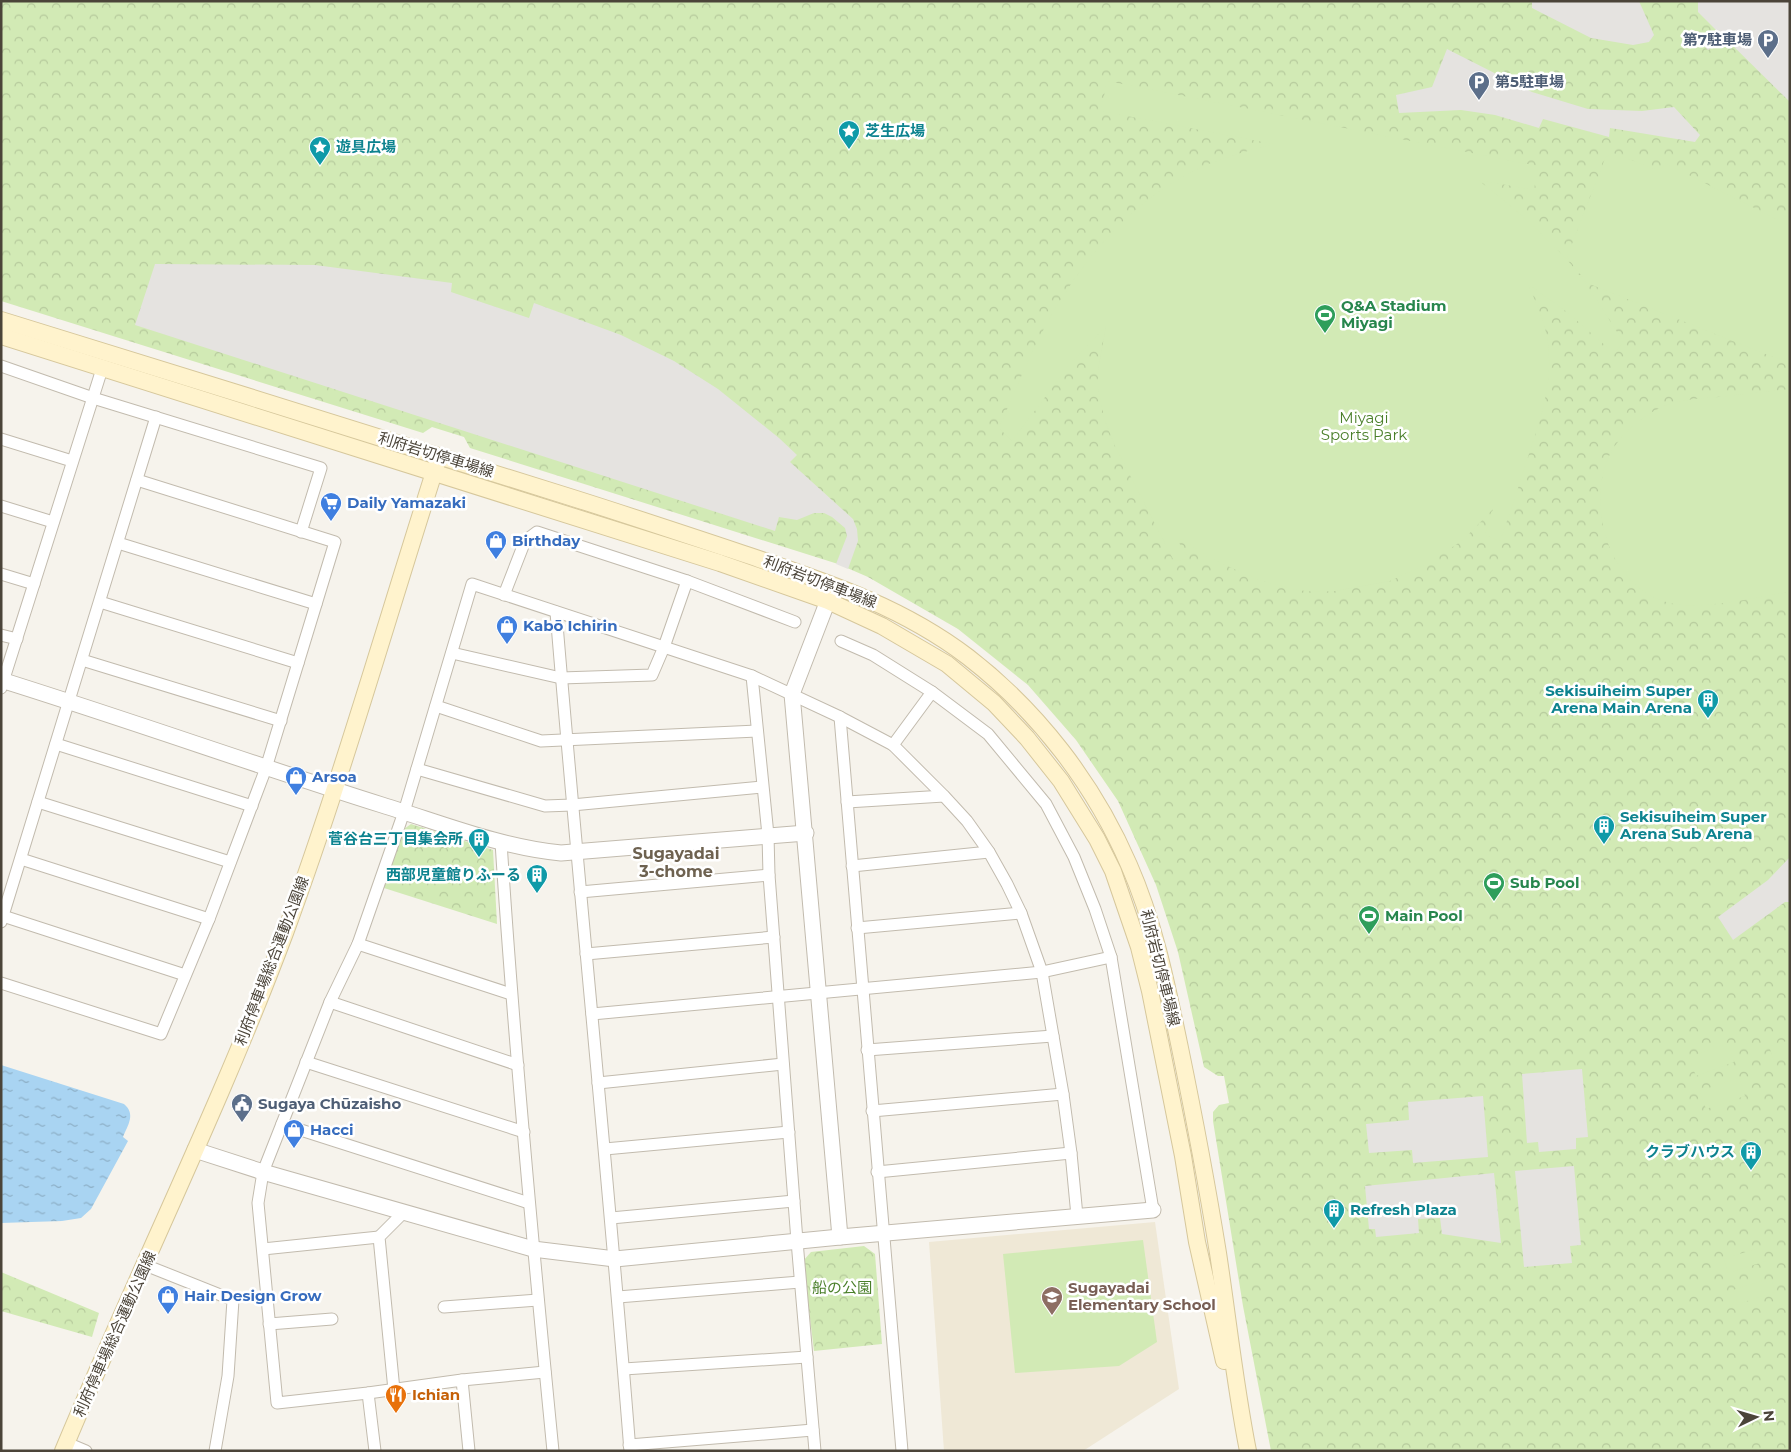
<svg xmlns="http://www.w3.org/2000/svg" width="1791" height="1452" font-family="Montserrat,'Noto Sans JP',sans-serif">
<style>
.education{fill:#efe8d6}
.forest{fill:url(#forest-crowns)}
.garden{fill:#d2eab5}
.parking{fill:#e5e3e0}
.water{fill:url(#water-ripples)}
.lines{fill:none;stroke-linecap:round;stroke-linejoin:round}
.minor-casing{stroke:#c2bbae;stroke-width:13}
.tertiary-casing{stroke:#c2bbae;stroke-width:17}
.secondary-casing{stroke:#d6c79b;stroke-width:18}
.minor{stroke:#fff;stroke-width:11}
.tertiary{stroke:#fff;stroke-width:15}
.secondary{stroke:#fff3cd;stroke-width:16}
.labels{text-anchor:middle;stroke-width:5;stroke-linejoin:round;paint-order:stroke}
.service-label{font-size:15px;font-weight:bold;fill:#4e5e75;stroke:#fff;text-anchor:start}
.culture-label{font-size:15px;font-weight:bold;fill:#0d838f;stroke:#fff;text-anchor:start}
.leisure-label{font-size:15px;font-weight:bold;fill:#27864d;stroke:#fff;text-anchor:start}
.park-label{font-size:15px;fill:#4a7f2a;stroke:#fff}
.street-label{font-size:15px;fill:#4b4439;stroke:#fff}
.shop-label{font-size:15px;font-weight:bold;fill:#366cbe;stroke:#fff;text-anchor:start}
.education-label{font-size:15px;font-weight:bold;fill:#785e54;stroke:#fff;text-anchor:start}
.food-label{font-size:15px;font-weight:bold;fill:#c56008;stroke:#fff;text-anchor:start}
.neighbourhood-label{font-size:16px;font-weight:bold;fill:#6e6250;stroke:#fff}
</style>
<defs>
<pattern id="forest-crowns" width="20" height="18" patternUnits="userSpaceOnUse" patternTransform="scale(1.25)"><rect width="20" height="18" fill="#d2eab5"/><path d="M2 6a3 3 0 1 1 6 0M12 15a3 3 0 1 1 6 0" fill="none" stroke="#b6ca9c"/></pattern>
<pattern id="water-ripples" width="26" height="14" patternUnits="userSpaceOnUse" patternTransform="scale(1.25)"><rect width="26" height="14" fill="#a9d4f2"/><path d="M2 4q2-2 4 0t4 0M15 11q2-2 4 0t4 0" fill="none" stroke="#8caec5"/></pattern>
</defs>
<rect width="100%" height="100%" fill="#f6f3ec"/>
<!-- education -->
<polygon class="education" points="1155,1222 1179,1389 1083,1451 944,1451 929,1242"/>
<!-- forest -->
<g class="forest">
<polygon points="1,1 1790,1 1790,1450 1271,1451 1243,1306 1213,1121 1213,1112 1219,1105 1229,1103 1224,1076 1218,1076 1204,1067 1178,952 1156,885 1118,801 1076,740 1028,685 958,629 868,577 838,564 470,448 464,437 432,427 423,433 1,301"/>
<polygon points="411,824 493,850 497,924 384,888 404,829"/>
<polygon points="864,1246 875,1254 882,1344 814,1351 803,1261 811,1252"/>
<polygon points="1,1272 99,1313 92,1337 1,1311"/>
</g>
<!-- garden -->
<g class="garden">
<path d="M1107,81L1538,166L1534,190L1478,180C1511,205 1541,231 1569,262C1589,286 1606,315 1623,341L1615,354L1567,312L1528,284C1536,303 1546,323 1548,345C1553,385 1540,420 1528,457C1519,485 1510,513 1500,541L1485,535L1493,509L1463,540L1427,564L1390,581L1335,591L1316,592L1297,590L1258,580L1208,557L1182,539L1178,541L1189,559L1174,561L1115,446L1105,421L1098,389V370L1106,326L1070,364L1012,441L999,428C1015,392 1029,355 1048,321C1082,261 1129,204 1191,172C1217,159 1245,152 1273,144L1101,111Z"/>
<polygon points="1613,153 1660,171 1665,163 1790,226 1790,358 1781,359 1773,357 1587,283 1567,257 1604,161 1606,157"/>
<path d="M1790,389V592C1755,597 1695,613 1663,601C1609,582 1588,510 1607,461C1615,440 1636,420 1656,410C1675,399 1697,399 1718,397C1742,394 1766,392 1790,389Z"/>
<polygon points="1790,1040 1790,1057 1774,1062 1769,1046"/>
<polygon points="1728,1044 1734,1062 1696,1076 1689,1057"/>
<polygon points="1739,1078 1745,1096 1706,1109 1700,1091"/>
<polygon points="1143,1240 1157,1342 1119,1366 1015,1373 1003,1254"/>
<polygon points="1761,1247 1766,1261 1728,1273 1724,1259"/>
<polygon points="1771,1278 1775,1292 1738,1304 1733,1290"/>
</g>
<!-- parking -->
<g class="parking">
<polygon points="1532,1 1639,1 1654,35 1649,42 1633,45 1591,38 1532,8"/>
<polygon points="1698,1 1790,1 1790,102 1726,39 1708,50 1701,43 1718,32 1698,12"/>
<polygon points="1447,49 1532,92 1588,109 1642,111 1674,107 1700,135 1695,142 1610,128 1609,137 1543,119 1539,128 1495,115 1461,110 1399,113 1396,95 1432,87"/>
<polygon points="155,264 315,265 452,283 451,292 529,318 534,303 621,335 674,361 718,389 779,438 797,455 790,462 853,519 857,529 858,541 848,569 836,564 847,536 845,528 832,517 824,513 814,513 797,520 779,517 775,531 135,325"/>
<polygon points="1790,857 1790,902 1785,902 1733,940 1718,917 1768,880"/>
<polygon points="1582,1069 1588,1137 1576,1138 1576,1149 1539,1152 1538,1142 1527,1143 1522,1074"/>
<polygon points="1483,1096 1488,1157 1413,1163 1412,1150 1369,1153 1366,1124 1409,1120 1408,1102"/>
<polygon points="1574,1166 1581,1245 1570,1246 1572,1263 1524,1267 1515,1171"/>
<polygon points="1494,1173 1501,1243 1442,1234 1440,1218 1418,1219 1419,1233 1376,1237 1375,1229 1369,1229 1365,1186"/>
</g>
<!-- water -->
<path class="water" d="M1,1065L124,1104C136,1114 128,1125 123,1137L128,1141L91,1209L81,1218L62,1221L1,1223Z"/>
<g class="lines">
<!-- minor casing -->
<g class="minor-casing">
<g id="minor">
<polyline points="1,366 93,398 321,468 301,532"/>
<polyline points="1,439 72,461"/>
<polyline points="1,506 53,522"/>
<polyline points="118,543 316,604"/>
<polyline points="1,574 34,584"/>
<polyline points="504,595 525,541 537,532 687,581 795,622"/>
<polyline points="100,602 298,663"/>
<path d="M556,612C579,892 608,1171 630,1451"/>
<polyline points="1,635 17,639"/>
<polyline points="841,641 873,655 932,692 988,734 1046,804 1074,857 1095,909 1111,957 1153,1210"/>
<polyline points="452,653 561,678 652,675 664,647 687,581"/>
<polyline points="82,660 281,721"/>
<polyline points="752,676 768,835 769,875 797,1241 815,1451"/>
<polyline points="1,688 102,369"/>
<polyline points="436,706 541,741 757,731"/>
<polyline points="840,717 902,1451"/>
<polyline points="56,744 252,806"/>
<polyline points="893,745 932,692"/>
<polyline points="417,769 545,806 572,805 762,787"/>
<polyline points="38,802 230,862"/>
<polyline points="847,802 944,796"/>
<path d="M501,842C514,1045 533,1248 553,1451"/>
<polyline points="21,859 209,919"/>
<polyline points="852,866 989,852"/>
<polyline points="580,892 769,875"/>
<polyline points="3,916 185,975"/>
<polyline points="1,922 156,417"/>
<polyline points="857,928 1021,913"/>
<polyline points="358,944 511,994"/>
<polyline points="586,954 774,937"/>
<polyline points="1,983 161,1034 209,919 266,768 335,542 137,480"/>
<polyline points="330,1002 518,1065"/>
<polyline points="592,1014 1042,972 1111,957"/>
<polyline points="867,1050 1053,1036"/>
<polyline points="306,1062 524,1132"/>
<polyline points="598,1083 783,1064"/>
<polyline points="872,1111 1063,1094"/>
<polyline points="282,1124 529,1203"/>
<polyline points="605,1149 789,1132"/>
<polyline points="877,1172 1071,1153"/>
<polyline points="611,1218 794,1201"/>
<polyline points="263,1249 379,1237"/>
<polyline points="145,1265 233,1300 228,1376 215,1451"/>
<polyline points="618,1297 800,1282"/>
<polyline points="444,1307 538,1300"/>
<polyline points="269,1324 332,1319"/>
<polyline points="624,1369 807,1357"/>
<polyline points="462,1380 545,1372"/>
<polyline points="394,1390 379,1237 404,1212"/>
<polyline points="368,1393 375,1451"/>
<polyline points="67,1443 86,1451"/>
<polyline points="629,1445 813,1430"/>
<polyline points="469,1451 462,1380 368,1393 277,1403 258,1203 263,1172 330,1002 358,944 404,812 472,584 752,676 840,717 893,745 944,796 967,821 989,852 1007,884 1021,913 1042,972 1063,1094 1071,1153 1077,1216"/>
</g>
</g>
<!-- tertiary casing -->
<g class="tertiary-casing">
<g id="tertiary">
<polyline points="832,590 792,694 840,1237"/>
<path d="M1,680C129,720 255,765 382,805C441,823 500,847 561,853L806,833"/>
<polyline points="195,1150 263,1172 533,1249 615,1259 840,1237 1153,1210"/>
</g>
</g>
<!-- secondary casing -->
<g class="secondary-casing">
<g id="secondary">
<path d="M1,320C192,379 382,438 573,498C630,516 687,535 744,554C823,581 900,605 968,657C1038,711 1094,784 1129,865C1155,924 1167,986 1180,1048C1194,1116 1207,1185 1218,1253C1228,1319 1235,1386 1248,1451"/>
<polyline points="1,336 720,563 828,601 882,626 947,664 994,703 1027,738 1061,781 1097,839 1113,871 1139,947 1150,991 1183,1156 1197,1242 1224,1361"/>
<path d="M63,1451C135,1278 219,1109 285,933C342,778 387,619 437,463"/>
</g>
</g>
<!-- minor -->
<use href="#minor" class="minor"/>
<!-- tertiary -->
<use href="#tertiary" class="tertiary"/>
<!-- secondary -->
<use href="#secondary" class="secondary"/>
</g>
<!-- icons -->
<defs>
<g id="parking-pin" transform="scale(1.125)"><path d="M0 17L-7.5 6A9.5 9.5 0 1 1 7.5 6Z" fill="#5c6f8a" stroke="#fff"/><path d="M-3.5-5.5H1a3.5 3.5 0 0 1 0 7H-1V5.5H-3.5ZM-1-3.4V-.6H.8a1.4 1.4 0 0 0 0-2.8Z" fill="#fff"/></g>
<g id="sight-pin" transform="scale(1.125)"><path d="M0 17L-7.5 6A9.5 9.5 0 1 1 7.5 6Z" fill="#0f9aa8" stroke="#fff"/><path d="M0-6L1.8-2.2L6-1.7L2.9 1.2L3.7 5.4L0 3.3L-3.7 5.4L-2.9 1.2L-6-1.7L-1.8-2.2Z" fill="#fff"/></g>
<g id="stadium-pin" transform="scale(1.125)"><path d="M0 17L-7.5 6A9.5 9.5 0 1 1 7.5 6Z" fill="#2e9e5b" stroke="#fff"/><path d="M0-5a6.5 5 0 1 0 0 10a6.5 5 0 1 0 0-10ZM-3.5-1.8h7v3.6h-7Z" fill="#fff"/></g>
<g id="supermarket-pin" transform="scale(1.125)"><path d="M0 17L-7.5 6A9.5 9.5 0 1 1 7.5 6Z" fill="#3f7fe0" stroke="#fff"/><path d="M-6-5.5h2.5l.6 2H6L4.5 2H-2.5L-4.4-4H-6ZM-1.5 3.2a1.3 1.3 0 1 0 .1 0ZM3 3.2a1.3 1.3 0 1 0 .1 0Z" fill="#fff"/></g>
<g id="shop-pin" transform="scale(1.125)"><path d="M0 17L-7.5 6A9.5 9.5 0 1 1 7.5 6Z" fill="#3f7fe0" stroke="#fff"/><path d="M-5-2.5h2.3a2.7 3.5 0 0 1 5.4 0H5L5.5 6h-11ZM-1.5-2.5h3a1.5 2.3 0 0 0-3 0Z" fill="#fff"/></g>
<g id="building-pin" transform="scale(1.125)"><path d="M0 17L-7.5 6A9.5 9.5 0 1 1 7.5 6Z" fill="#0f9aa8" stroke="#fff"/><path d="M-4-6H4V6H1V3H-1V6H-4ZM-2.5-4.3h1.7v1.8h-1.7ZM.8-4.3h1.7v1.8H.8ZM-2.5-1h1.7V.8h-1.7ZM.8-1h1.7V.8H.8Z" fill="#fff"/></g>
<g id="civic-pin" transform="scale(1.125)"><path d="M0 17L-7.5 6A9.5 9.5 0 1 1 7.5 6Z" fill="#5c6f8a" stroke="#fff"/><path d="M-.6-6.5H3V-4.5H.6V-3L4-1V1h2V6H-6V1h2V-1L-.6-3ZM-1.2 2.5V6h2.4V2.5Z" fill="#fff"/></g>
<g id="school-pin" transform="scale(1.125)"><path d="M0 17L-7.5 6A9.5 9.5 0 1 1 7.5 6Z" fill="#8d6e63" stroke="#fff"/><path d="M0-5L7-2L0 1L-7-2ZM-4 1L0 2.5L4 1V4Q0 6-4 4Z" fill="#fff"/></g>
<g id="restaurant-pin" transform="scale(1.125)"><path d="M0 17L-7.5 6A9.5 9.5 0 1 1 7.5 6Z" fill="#e8710a" stroke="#fff"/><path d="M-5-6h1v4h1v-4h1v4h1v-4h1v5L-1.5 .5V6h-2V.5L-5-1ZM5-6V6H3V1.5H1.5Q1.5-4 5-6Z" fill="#fff"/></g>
</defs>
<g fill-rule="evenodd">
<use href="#parking-pin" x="1768" y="40"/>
<use href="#parking-pin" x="1479" y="82"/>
<use href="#sight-pin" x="849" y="131"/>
<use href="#sight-pin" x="320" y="147"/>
<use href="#stadium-pin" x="1325" y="315"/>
<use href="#supermarket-pin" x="331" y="503"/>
<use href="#shop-pin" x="496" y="541"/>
<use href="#shop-pin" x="507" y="626"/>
<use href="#building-pin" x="1708" y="700"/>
<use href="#shop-pin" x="296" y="777"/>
<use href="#building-pin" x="1604" y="826"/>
<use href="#building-pin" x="479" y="839"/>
<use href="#building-pin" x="537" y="875"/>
<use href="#stadium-pin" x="1494" y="883"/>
<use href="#stadium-pin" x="1369" y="916"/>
<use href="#civic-pin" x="242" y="1104"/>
<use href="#shop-pin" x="294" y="1130"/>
<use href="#building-pin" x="1751" y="1152"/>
<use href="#building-pin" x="1334" y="1210"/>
<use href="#shop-pin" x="168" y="1296"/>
<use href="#school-pin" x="1052" y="1297"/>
<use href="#restaurant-pin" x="396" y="1395"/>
</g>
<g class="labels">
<!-- service labels -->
<g class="service-label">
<text x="1752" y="45" text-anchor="end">第7駐車場</text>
<text x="1495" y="87">第5駐車場</text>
<text x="258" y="1109">Sugaya Chūzaisho</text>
</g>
<!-- culture labels -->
<g class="culture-label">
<text x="865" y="136">芝生広場</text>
<text x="336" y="152">遊具広場</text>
<text x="1692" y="696" text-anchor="end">Sekisuiheim Super<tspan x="1692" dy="17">Arena Main Arena</tspan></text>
<text x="1620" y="822">Sekisuiheim Super<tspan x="1620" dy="17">Arena Sub Arena</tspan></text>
<text x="463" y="844" text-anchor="end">菅谷台三丁目集会所</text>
<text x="521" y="880" text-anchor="end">西部児童館りふーる</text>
<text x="1735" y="1157" text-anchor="end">クラブハウス</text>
<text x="1350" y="1215">Refresh Plaza</text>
</g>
<!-- leisure labels -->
<g class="leisure-label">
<text x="1341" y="311">Q&amp;A Stadium<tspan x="1341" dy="17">Miyagi</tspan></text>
<text x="1510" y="888">Sub Pool</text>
<text x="1385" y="921">Main Pool</text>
</g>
<!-- park labels -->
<g class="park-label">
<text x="1364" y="423">Miyagi<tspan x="1364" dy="17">Sports Park</tspan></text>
<text x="842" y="1293">船の公園</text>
</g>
<!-- street labels -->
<g class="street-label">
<text transform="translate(436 455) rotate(17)" y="5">利府岩切停車場線</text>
<text transform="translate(820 582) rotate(21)" y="5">利府岩切停車場線</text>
<text transform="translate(272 961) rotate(-69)" y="5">利府停車場総合運動公園線</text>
<text transform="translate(1160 968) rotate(76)" y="5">利府岩切停車場線</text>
<text transform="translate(115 1334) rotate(-66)" y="5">利府停車場総合運動公園線</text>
</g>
<!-- shop labels -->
<g class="shop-label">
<text x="347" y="508">Daily Yamazaki</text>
<text x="512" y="546">Birthday</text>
<text x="523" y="631">Kabō Ichirin</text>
<text x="312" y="782">Arsoa</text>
<text x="310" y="1135">Hacci</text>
<text x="184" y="1301">Hair Design Grow</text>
</g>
<!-- education labels -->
<g class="education-label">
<text x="1068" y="1293">Sugayadai<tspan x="1068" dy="17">Elementary School</tspan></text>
</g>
<!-- food labels -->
<g class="food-label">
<text x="412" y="1400">Ichian</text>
</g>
<!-- neighbourhood labels -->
<g class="neighbourhood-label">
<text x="676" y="859">Sugayadai<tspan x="676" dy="18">3-chome</tspan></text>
</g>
</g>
<!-- border -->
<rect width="1791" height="1452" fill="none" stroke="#4b4439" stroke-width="5"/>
<!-- north arrow -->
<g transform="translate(1756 1417) rotate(85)" stroke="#ffffff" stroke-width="4" paint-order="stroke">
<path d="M0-4L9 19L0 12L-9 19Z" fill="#4b4439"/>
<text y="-8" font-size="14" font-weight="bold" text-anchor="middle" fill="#4b4439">N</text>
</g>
</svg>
